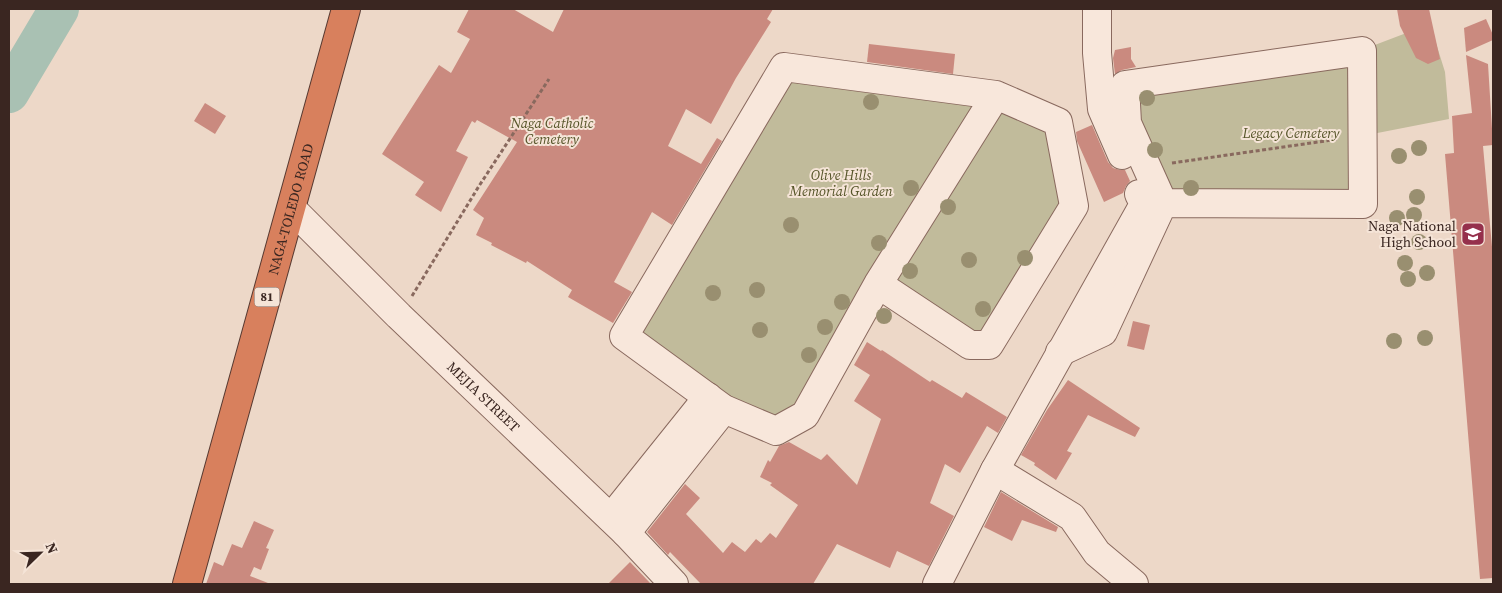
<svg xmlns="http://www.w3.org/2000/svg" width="1502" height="593" font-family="'Source Serif 4',serif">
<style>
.cemetery{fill:#c1bb9b}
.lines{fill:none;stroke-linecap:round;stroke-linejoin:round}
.river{stroke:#a9c1b3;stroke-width:40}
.building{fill:#ca8a7f}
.minor-casing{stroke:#89695e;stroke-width:30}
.highway-casing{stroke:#573931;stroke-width:30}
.path{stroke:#89695e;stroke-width:3;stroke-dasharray:4 2.5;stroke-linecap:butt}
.minor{stroke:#f8e7db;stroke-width:28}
.highway{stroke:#d8805d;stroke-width:28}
.tree{fill:#998f70}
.labels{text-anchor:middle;stroke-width:4;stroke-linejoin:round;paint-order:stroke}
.shield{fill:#f5e4d7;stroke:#725f58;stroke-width:1}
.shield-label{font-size:12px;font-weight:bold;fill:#3a2621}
.park-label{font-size:14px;font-style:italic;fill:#555428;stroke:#f5e4d7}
.street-label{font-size:14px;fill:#3a2621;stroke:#f5e4d7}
.poi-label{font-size:14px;fill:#3a2621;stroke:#f5e4d7;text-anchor:end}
</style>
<rect width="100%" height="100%" fill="#edd8c8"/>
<!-- cemetery -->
<g class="cemetery">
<polygon points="1430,24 1445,72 1449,119 1362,136 1361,204 1163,203 1125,85 1359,51"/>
<polygon points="784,67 1058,122 1074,206 989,345 878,285 805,415 776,431 624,336"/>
</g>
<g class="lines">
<!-- river -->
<polyline class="river" points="9,93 59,9"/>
</g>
<!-- building -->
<g class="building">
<polygon points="469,9 513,9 553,32 564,9 773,9 767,19 771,22 736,78 711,124 686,109 668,146 701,164 717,138 722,141 672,225 652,212 614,282 632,292 613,323 568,297 572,290 527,261 526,263 491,245 492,243 476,235 484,218 473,210 517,142 477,120 475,123 472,121 456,151 468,157 441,212 415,195 424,182 382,154 439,65 451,73 470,39 457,32"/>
<polygon points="1397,9 1429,9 1440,59 1428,64 1416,58 1400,26"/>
<polygon points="1486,19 1493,35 1493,40 1466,52 1464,28"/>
<polygon points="869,44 955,54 953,74 867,62"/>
<polygon points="1131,47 1131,59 1136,67 1122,70 1115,74 1113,58 1115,50"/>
<polygon points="1466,55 1488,64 1493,145 1483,146 1493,258 1493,578 1480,579 1445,154 1454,153 1452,116 1472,113"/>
<polygon points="205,103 226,116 215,134 194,121"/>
<polygon points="1092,125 1108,162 1113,168 1120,170 1125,170 1130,181 1126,186 1123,193 1104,202 1077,141 1076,132"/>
<polygon points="1133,321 1150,325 1144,350 1127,346"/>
<polygon points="867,342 881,351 882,350 930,382 932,380 962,398 966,392 1007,417 998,433 987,426 960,473 945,464 930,503 954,516 929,566 897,551 890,568 837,544 813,584 701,584 670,552 668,555 647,532 685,484 700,498 686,514 723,553 732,542 745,552 756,539 761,543 770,533 776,538 798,505 770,485 772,483 760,477 768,460 770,462 779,446 789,442 821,460 827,454 857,485 881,419 854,401 870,375 854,365"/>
<polygon points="1068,380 1140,428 1135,437 1088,415 1067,451 1072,453 1056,480 1034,465 1035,463 1021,455 1047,410"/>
<polygon points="1001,492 1058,527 1056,532 1022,520 1012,541 984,527"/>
<polygon points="254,521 274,530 266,548 269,549 261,570 254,567 250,576 268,583 268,584 206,584 214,562 223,566 232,544 242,548"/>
<polygon points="630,562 651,584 608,584"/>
</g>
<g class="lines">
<!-- minor casing -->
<g class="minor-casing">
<g id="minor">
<polyline points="1097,9 1097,53 1102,109 1122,155"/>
<path id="s1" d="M292,209L399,316L626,533L674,584"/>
<polyline points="878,284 970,345 989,345 1074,206 1058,122 996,95 784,67 624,336 724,409 776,431 805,415 878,284 996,95"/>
<polyline points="1060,352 1103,332 1163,203 1127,123 1125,85 1362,51 1363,204 1163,203"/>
<polyline points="995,470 1072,517 1097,553 1134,584"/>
<polyline points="611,518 708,397"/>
<polyline points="626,533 724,409"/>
<polyline points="937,584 995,470 1144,204 1139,194"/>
</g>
</g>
<!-- highway casing -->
<g class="highway-casing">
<g id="highway">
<path id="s2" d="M187,584L346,9"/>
</g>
</g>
<!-- path -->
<g class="path">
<polyline points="1172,163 1339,139"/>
<polyline points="412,296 479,186 549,79"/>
</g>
<!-- minor -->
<use href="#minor" class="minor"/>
<!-- highway -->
<use href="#highway" class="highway"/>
</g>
<!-- trees -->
<g class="tree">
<circle cx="1147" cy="98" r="8"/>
<circle cx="871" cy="102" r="8"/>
<circle cx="1419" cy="148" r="8"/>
<circle cx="1155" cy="150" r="8"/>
<circle cx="1399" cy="156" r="8"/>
<circle cx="911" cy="188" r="8"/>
<circle cx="1191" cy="188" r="8"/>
<circle cx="1417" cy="197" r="8"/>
<circle cx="948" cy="207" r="8"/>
<circle cx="1414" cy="215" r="8"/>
<circle cx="1397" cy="218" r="8"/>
<circle cx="791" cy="225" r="8"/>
<circle cx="1419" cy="242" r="8"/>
<circle cx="879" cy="243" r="8"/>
<circle cx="1025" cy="258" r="8"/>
<circle cx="969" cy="260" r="8"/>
<circle cx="1405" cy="263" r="8"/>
<circle cx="910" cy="271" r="8"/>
<circle cx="1427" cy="273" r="8"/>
<circle cx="1408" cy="279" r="8"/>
<circle cx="757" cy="290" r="8"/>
<circle cx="713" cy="293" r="8"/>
<circle cx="842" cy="302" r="8"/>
<circle cx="983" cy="309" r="8"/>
<circle cx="884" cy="316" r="8"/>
<circle cx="825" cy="327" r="8"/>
<circle cx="760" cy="330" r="8"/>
<circle cx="1425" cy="338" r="8"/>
<circle cx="1394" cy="341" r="8"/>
<circle cx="809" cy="355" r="8"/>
</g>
<!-- icons -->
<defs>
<g id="school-square" transform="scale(1.25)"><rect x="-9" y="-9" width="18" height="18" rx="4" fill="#95304c" stroke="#f5e4d7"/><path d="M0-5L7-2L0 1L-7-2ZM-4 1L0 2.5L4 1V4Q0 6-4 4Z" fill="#fff"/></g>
</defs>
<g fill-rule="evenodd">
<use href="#school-square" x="1473" y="234"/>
</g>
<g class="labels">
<!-- shield labels -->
<rect class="shield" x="254.5" y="287.5" width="25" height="19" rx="4"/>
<g class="shield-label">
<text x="267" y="301">81</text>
</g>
<!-- park labels -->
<g class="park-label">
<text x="552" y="128">Naga Catholic<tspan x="552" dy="16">Cemetery</tspan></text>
<text x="1291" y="138">Legacy Cemetery</text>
<text x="841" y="180">Olive Hills<tspan x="841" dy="16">Memorial Garden</tspan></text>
</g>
<!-- street labels -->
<g class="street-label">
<text dy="5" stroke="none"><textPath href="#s2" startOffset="389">NAGA-TOLEDO ROAD</textPath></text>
<text dy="5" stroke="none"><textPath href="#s1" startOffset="268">MEJIA STREET</textPath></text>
</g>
<!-- poi labels -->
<g class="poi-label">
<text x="1456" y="231">Naga National<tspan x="1456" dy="16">High School</tspan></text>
</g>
</g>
<!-- border -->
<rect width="1502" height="593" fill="none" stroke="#3a2621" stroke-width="20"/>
<!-- north arrow -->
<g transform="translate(40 553) rotate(67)" stroke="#f5e4d7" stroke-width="4" paint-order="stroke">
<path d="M0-4L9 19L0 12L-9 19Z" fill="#3a2621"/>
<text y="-8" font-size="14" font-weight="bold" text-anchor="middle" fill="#3a2621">N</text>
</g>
</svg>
